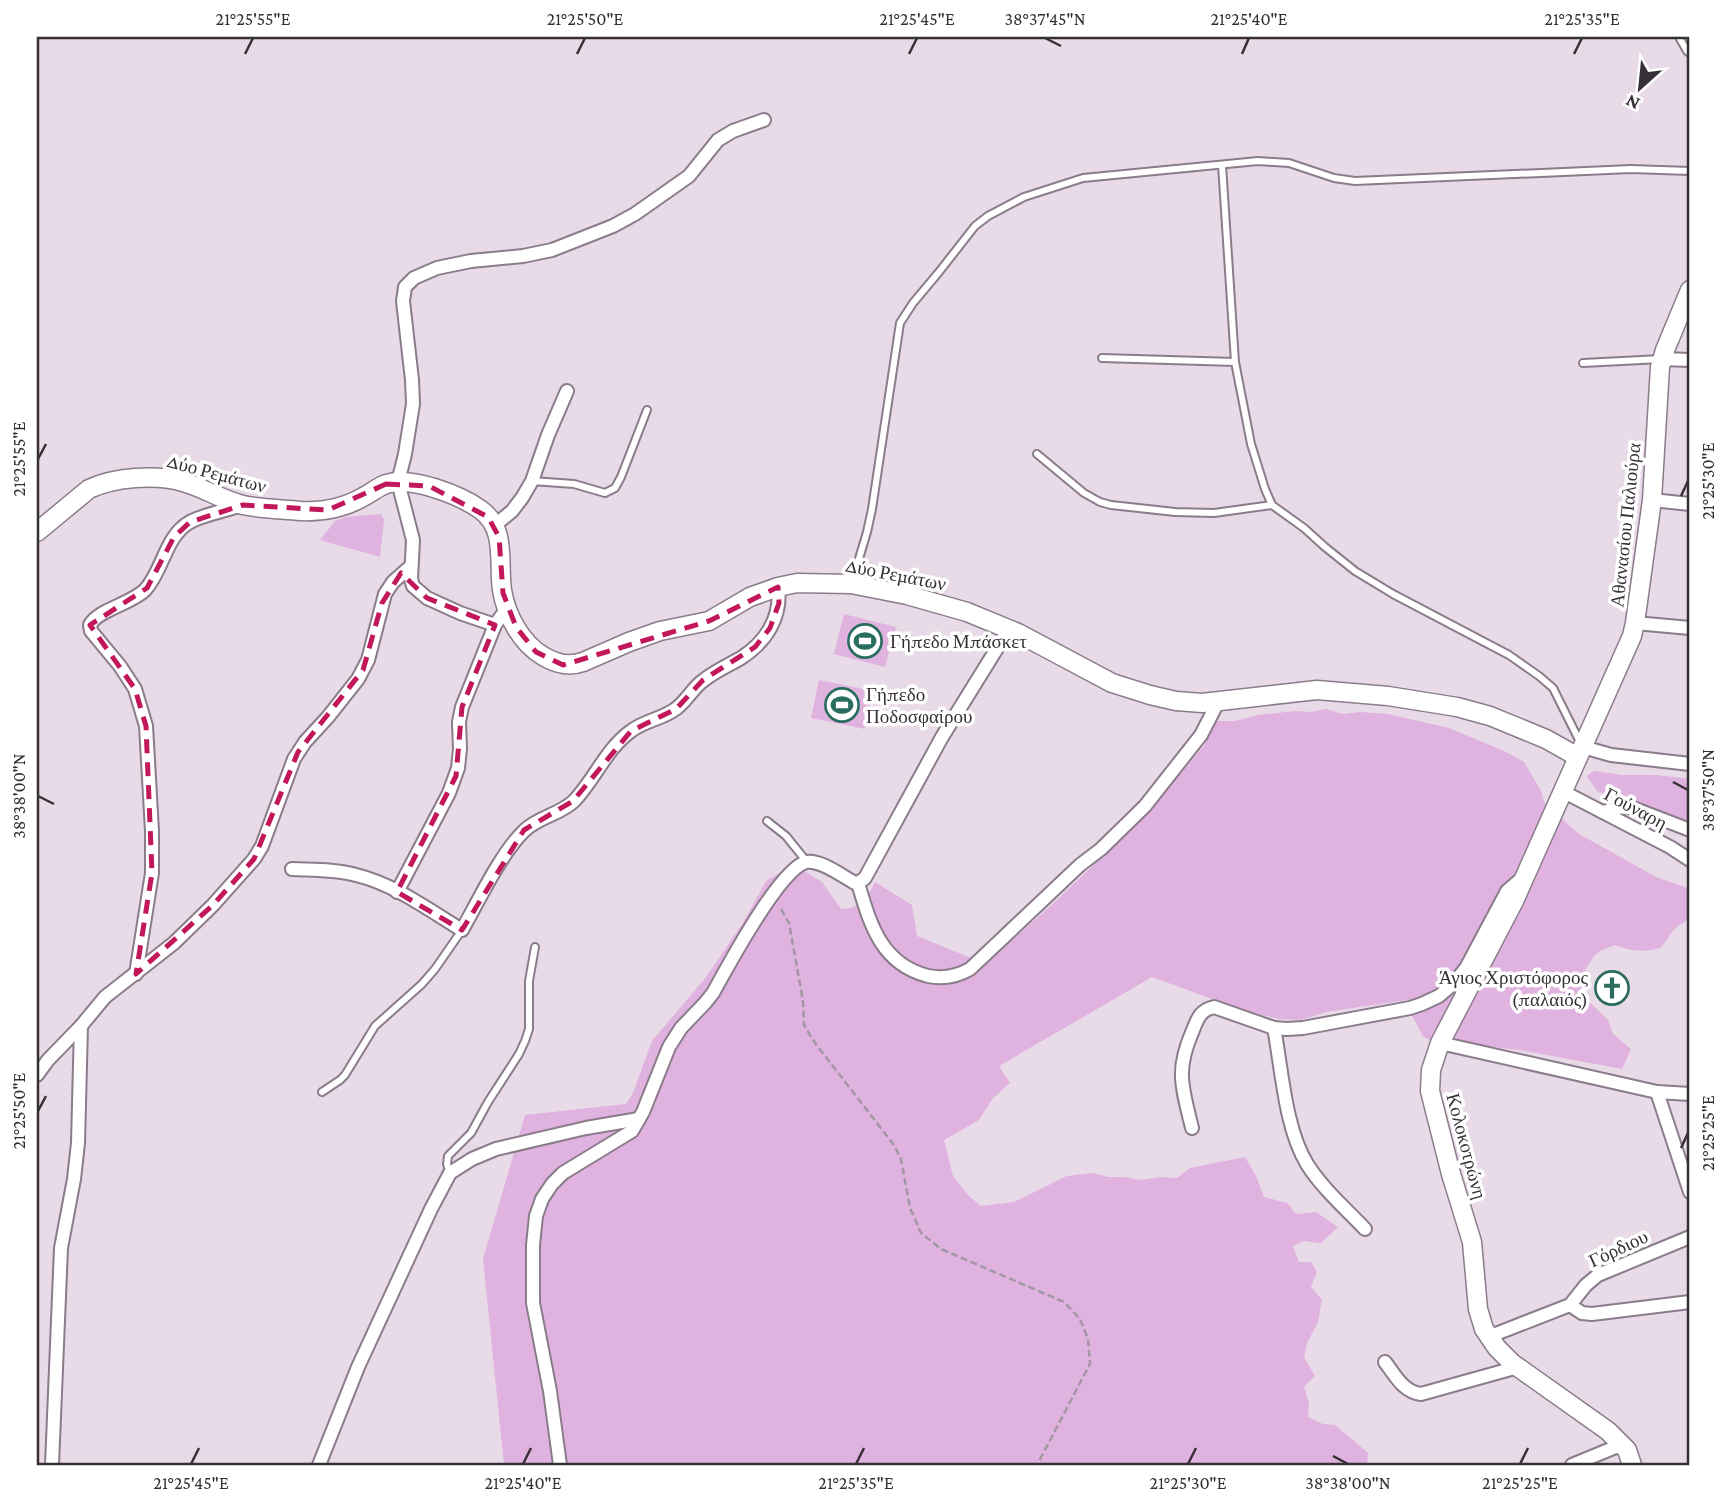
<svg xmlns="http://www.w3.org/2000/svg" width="1727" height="1502" font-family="'Crimson Pro',serif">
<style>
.green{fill:#e0b2df}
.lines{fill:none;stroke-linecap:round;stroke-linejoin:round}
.lane-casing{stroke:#8a7c8a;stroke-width:10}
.street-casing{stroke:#8a7c8a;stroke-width:16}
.secondary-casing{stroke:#8a7c8a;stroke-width:21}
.path{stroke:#a297a2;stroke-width:2.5;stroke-dasharray:7 3.5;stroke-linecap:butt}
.lane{stroke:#fff;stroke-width:6}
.street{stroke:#fff;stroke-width:12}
.secondary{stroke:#fff;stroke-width:18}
.marked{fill:none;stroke:#c2185b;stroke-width:5;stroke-dasharray:14 9;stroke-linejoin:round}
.ticks{fill:none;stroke:#363036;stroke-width:2.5}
.labels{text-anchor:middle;stroke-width:7;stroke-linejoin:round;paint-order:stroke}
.street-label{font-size:19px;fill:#363036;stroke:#fff}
.poi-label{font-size:19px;fill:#363036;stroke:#fff;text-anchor:start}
.neatline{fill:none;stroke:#363036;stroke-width:2.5}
.ticks-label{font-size:18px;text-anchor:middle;fill:#363036}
</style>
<rect width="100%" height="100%" fill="#e9dae8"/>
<!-- green -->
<g class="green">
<polygon points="381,514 384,519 380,557 320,540 335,521 346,517"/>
<polygon points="844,614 896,627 885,667 834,654"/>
<polygon points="819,680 873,691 865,729 811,718"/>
<path d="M1326,709L1343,714L1361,712L1388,714L1449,728L1502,750L1524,762L1541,791L1545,804L1579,834L1656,877L1690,889V918L1674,929L1661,948C1642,952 1633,952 1615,945L1602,950L1594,956L1586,969L1583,978L1586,999L1608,1020L1613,1034L1631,1049L1622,1069L1520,1050L1482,1046L1448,1036L1433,1042L1423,1036L1411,1014L1414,999L1326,1012L1301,1020L1279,1019L1239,1009L1152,977L999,1066L1010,1083L993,1098L979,1120L944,1140L953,1176L968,1195L981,1206L1014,1202L1067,1176L1093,1173L1108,1177H1124L1141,1180L1160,1177L1177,1178L1190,1168L1245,1157L1256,1176L1264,1197L1287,1203L1296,1214L1316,1212L1338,1227L1321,1243L1304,1241L1293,1246L1299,1262H1311L1317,1272L1311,1287L1322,1300L1318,1322L1307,1343L1304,1358L1315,1376L1304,1387L1309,1404L1308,1417L1323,1424L1335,1425L1368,1453L1367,1464L1382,1463L1389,1465H504L483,1259L525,1115L626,1104L633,1093L652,1041L707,976L744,921L766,881L786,869L806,872L822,882L841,909L850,908L865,902L875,882L912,905L917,936L986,964L1058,899L1142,819L1204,746L1214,721H1235L1258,715L1295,711L1312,712Z"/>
<polygon points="1594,771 1622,775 1656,775 1690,779 1690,835 1640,806 1631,794 1618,799 1597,791 1587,776"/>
</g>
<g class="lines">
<!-- lane casing -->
<g class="lane-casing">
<g id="lane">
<polyline points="1679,37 1687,51 1690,53"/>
<polyline points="1222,165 1235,362 1251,444 1265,489 1272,505 1304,528 1325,547 1355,571 1393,594 1509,655 1539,676 1553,688 1580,742"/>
<polyline points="1102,358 1235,362"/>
<polyline points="1583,363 1661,359"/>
<polyline points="1037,454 1084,493 1100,502 1111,505 1175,512 1214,513 1272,505"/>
<polyline points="532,481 574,484 605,493 615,488 621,477 647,410"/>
<polyline points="852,582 867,532 872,509 900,323 913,303 939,272 975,226 988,216 1024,197 1083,178 1258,161 1289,163 1334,178 1355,181 1631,169 1690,171"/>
<polyline points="767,821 786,836 807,862"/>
<polyline points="322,1092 340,1080 345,1075 375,1026 422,984 435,969 462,930"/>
<polyline points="450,1173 447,1164 448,1156 471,1133 488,1102 519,1054 525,1041 529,1029 529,981 535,947"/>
</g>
</g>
<!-- street casing -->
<g class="street-casing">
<g id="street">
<polyline points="1662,359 1690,360"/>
<polyline points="1652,500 1690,504"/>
<polyline points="494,526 512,511 522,498 532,481 548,435 567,391"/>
<polyline points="1635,623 1690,628"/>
<polyline points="495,625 460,613 427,598 413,586 411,579 413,540 398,482 405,454 413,404 412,380 403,301 405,287 414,278 437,268 471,261 523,256 552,250 613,226 635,214 689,176 718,140 733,131 764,120"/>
<polyline points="1583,747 1611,755 1690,764"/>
<polyline points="1564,792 1670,847 1690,860"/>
<polyline points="1603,812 1617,808 1630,807 1690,830"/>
<path d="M292,869C313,870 335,869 356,875C394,884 429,910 462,930C478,902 501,853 524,831C538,817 559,815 574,801C595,779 606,749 631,731C644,721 661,719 674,710C686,703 692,688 704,680C715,671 729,665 741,658C766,642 782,617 778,587"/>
<path d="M858,883C870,924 881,964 928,976C943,979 956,977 970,969L1080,865L1101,849L1145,806L1201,735L1218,702"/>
<polyline points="397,892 449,793 458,768 460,749 459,722 462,707 495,625 507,608"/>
<path d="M136,974L152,873V831L146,726L135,689L120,666L91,631L90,625C97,610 131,604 145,590C163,571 165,536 190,522C202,515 228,510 242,505"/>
<path d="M1274,1028C1282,1070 1285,1128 1307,1164C1322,1188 1345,1208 1365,1229"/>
<polyline points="1440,1043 1657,1092 1690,1094"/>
<polyline points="37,1075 48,1060 81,1026 105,997 174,943 213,905 254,859 262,846 294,759 305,742 328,717 358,679 368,660 385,594 393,582 411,566"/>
<polyline points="1657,1092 1690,1192"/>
<path d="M1192,1128C1182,1086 1175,1071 1193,1030C1198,1017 1201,1010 1214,1007L1274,1028L1287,1029L1303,1028L1410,1008L1422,1004L1439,996L1453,984L1466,968L1507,891L1522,878"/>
<polyline points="1570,1305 1586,1285 1598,1275 1690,1237"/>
<polyline points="1488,1337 1570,1305 1582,1313 1592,1314 1690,1302"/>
<path d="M1385,1362C1395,1375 1403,1392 1421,1394L1518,1367"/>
<polyline points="52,1465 61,1248 74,1179 78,1143 81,1026"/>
<polyline points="319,1465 358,1367 431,1209 450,1173 472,1159 496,1149 586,1128 639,1119"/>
<path d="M560,1465L550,1391L533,1303V1245L536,1216L542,1199L552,1184L563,1173L632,1131L643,1112L669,1047L681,1028L705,1003L713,993C728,966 779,870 806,862C820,859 842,876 855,883H858L865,878L942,737L1009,629"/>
<polyline points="1572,1465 1623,1444"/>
</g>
</g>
<!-- secondary casing -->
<g class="secondary-casing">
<g id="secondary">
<path d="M37,532L89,489C114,477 157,474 183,482C204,488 222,500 243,505C262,509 282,509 301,511C323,512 344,508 363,497C371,493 378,487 386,484C412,476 460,495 481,510C507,529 498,563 502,590C506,615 521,643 543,656C556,664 569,667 583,662L629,642L660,631L709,621L750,597L778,587L797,583L851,584L907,595L967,612L1018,633L1112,683L1150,695L1176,701L1202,703L1317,690L1388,696L1457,707L1490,716L1546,739L1578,757"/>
<polyline points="1632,1465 1627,1450 1608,1431 1512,1363 1497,1348 1484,1329 1478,1309 1472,1242 1451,1174 1430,1091 1431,1070 1440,1043 1514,901 1632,636 1635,623 1652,500 1660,367 1665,350 1690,290"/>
</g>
</g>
<!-- path -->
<polyline class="path" points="781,909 789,923 803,1001 804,1025 815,1043 894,1145 901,1159 910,1208 921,1233 941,1249 1064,1302 1080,1319 1088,1339 1090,1364 1037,1465"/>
<!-- lane -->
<use href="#lane" class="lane"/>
<!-- street -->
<use href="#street" class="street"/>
<!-- secondary -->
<use href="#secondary" class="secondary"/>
</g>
<!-- marked area -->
<path class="marked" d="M386,484L429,486L488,517L499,537L503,593L516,627L536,652L563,665L709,621L778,587L779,603L770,628L755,647L703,680L676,709L631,731L573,801L524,830L462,930L397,892L456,776L462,707L495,625L427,598L401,573L382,603L363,670L298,752L254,859L213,905L136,974L152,873L146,726L135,689L90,625L147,588L174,537L190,522L243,505L328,510Z"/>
<!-- ticks -->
<path class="ticks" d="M1045,38L1061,46M245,54L253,38M577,54L585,38M909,54L917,38M1242,54L1249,38M1574,54L1582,38M38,459L46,444M1681,496L1688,481M1673,782L1688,790M38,796L54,804M38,1111L46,1096M1681,1148L1688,1133M1333,1456L1348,1464M191,1464L199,1448M523,1464L531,1448M856,1464L864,1448M1188,1464L1196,1448M1520,1464L1528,1448"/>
<!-- icons -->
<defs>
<g id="stadium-ring" transform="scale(1.75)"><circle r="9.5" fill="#fff" stroke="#296d5e" stroke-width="1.5"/><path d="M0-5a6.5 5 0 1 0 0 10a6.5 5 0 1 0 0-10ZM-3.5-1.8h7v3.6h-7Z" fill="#296d5e"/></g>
<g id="church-ring" transform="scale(1.75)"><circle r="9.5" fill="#fff" stroke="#296d5e" stroke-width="1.5"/><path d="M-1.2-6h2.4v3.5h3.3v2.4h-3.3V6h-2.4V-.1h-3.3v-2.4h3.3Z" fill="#296d5e"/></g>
</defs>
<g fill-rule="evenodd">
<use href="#stadium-ring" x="865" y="641"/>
<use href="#stadium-ring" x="842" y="705"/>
<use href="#church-ring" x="1612" y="988"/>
</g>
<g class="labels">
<!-- street labels -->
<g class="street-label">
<text transform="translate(217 473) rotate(15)" y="7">Δύο Ρεμάτων</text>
<text transform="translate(1625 525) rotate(-84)" y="7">Αθανασίου Παλιούρα</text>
<text transform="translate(896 574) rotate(11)" y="7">Δύο Ρεμάτων</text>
<text transform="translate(1636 808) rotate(28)" y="7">Γούναρη</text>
<text transform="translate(1467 1146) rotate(75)" y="7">Κολοκοτρώνη</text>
<text transform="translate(1618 1248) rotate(-25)" y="7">Γόρδιου</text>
</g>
<!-- poi labels -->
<g class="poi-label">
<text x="890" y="648">Γήπεδο Μπάσκετ</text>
<text x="866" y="701">Γήπεδο<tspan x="866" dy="22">Ποδοσφαίρου</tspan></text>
<text x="1588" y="984" text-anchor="end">Άγιος Χριστόφορος<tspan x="1588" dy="22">(παλαιός)</tspan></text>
</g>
</g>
<!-- border -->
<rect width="1727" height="1502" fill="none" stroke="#ffffff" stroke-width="77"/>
<!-- north arrow -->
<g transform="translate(1640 88) rotate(207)" stroke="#ffffff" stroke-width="5" paint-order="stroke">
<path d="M0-5L12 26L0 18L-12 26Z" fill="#363036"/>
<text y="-10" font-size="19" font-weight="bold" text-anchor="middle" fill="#363036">N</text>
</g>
<rect x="38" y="38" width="1650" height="1426" class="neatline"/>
<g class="ticks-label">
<text x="253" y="25">21°25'55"E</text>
<text x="585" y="25">21°25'50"E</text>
<text x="917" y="25">21°25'45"E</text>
<text x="1045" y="25">38°37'45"N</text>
<text x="1249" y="25">21°25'40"E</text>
<text x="1582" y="25">21°25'35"E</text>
<text transform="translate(19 459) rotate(-90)" y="6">21°25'55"E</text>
<text transform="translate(1708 481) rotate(-90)" y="6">21°25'30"E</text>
<text transform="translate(1708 790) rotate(-90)" y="6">38°37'50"N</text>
<text transform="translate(19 796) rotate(-90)" y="6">38°38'00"N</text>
<text transform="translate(19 1111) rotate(-90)" y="6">21°25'50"E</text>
<text transform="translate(1708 1133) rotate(-90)" y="6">21°25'25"E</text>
<text x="191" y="1489">21°25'45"E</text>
<text x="523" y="1489">21°25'40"E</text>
<text x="856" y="1489">21°25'35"E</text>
<text x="1188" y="1489">21°25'30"E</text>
<text x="1348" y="1489">38°38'00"N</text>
<text x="1520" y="1489">21°25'25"E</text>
</g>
</svg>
